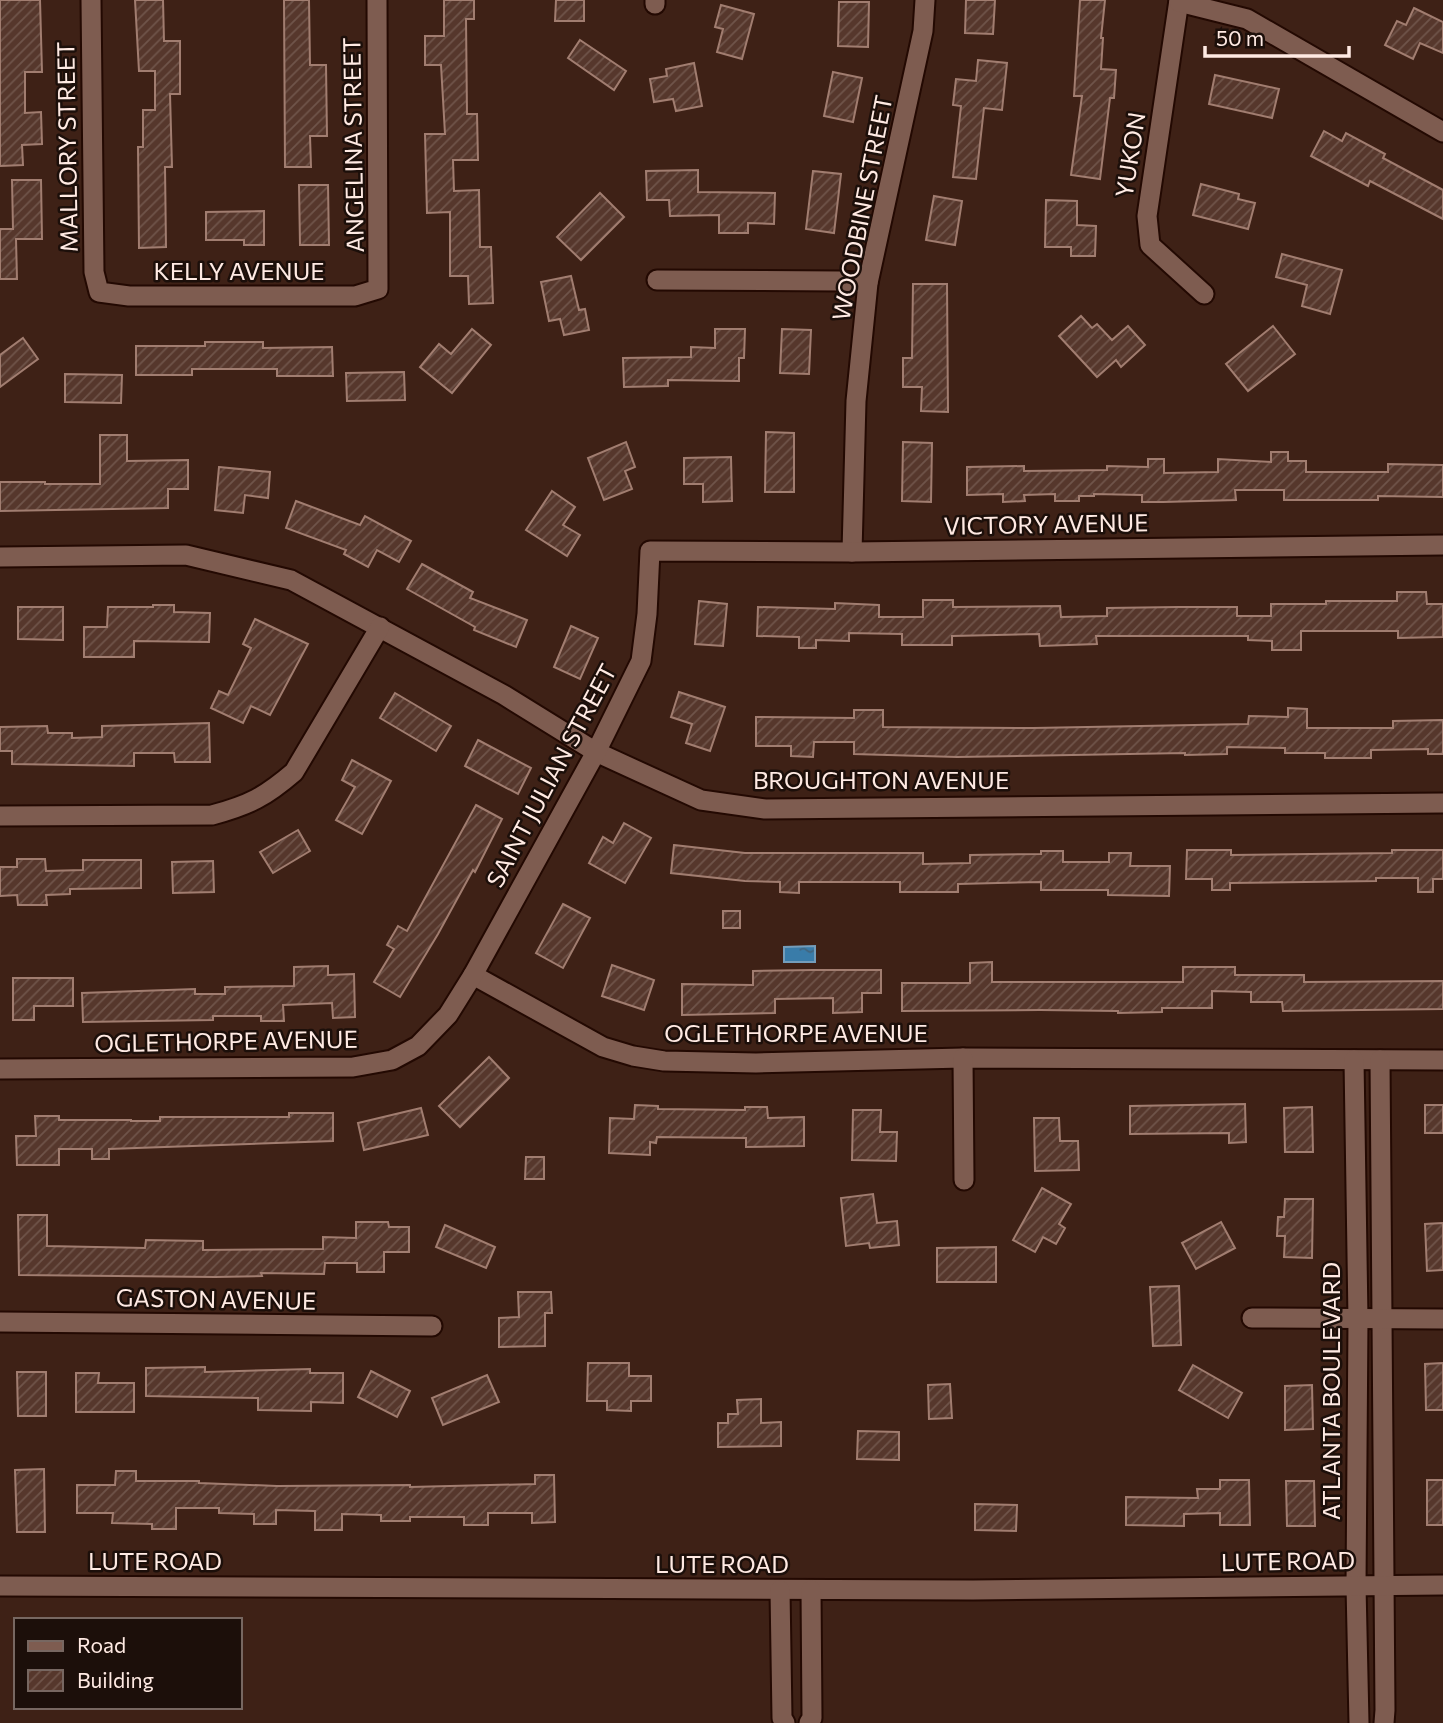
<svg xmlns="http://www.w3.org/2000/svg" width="1443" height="1723" font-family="Commissioner,sans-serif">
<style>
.water{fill:url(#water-ripples);stroke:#749dba;stroke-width:2}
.building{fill:url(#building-hatch);stroke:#a17d70;stroke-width:2}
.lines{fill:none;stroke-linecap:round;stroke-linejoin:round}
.minor-casing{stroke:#230902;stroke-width:23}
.minor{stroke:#7e5c50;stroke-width:19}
.labels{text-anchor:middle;stroke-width:5;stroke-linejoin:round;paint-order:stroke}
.street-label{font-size:24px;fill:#ffeae3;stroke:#1c0f0a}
</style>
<defs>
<pattern id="water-ripples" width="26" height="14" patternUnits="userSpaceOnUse" patternTransform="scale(1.75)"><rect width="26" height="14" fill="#397ca9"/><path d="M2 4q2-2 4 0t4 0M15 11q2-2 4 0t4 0" fill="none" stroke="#42647c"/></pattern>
<pattern id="building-hatch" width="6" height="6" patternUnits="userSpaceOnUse" patternTransform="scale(1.75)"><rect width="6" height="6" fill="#56372c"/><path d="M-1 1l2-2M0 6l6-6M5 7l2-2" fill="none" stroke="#6f544a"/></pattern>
</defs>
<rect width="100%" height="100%" fill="#3e2116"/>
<!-- water -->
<polygon class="water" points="815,946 815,962 784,962 784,947"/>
<!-- building -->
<g class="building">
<polygon points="0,0 40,0 42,72 25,72 25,113 41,112 42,144 22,145 23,165 0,166"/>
<polygon points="135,0 163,0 164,41 180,41 180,94 170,94 172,167 165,167 166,247 139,248 138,147 143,147 143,110 155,110 155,71 139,71"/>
<polygon points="284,0 309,0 310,65 326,65 327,136 310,136 311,167 285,167"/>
<polygon points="444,0 474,0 474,19 466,19 467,114 477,114 478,160 453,160 454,191 479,190 480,247 491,247 493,303 469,304 468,276 450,276 450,212 427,213 425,134 445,134 441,65 425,65 425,36 444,36"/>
<polygon points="556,0 584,0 584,21 555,21"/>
<polygon points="966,0 995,0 993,34 965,33"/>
<polygon points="1080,0 1105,0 1101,38 1103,38 1101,69 1116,70 1114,98 1110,98 1100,179 1071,175 1082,96 1074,96"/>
<polygon points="839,2 869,2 868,47 838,46"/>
<polygon points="721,5 754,14 742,59 717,52 723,29 715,27"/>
<polygon points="1414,8 1443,22 1443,53 1420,43 1413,59 1385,45 1397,21 1406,25"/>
<polygon points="580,40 626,71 614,90 568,58"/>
<polygon points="978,60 1007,63 1002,110 984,108 976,179 953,177 961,106 953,105 956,79 976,81"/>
<polygon points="694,63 702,106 676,111 673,99 654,102 650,79 667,76 666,69"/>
<polygon points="833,72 862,78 853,122 824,116"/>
<polygon points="1215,75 1279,89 1272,118 1209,104"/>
<polygon points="1324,131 1342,141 1346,133 1385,154 1383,158 1443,190 1443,219 1370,181 1368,186 1311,156"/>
<polygon points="698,170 698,192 775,193 774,224 748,223 748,233 719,233 719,215 670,216 669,200 647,200 646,171"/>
<polygon points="813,171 841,174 834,233 806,229"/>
<polygon points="12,180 41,180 42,239 16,239 17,279 0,279 0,229 13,229"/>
<polygon points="1201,184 1239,194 1238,199 1255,203 1248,229 1193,215"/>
<polygon points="299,185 328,185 329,245 300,245"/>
<polygon points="600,193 624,217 581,260 557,237"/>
<polygon points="934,196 962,201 955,245 926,240"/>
<polygon points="1046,200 1077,201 1077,225 1096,226 1095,256 1071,256 1071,247 1045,247"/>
<polygon points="264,211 264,245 244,245 244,240 206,240 206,212"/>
<polygon points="1282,254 1342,270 1330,314 1302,306 1307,285 1276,277"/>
<polygon points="571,276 579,310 585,309 589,330 564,335 560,319 549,321 541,282"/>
<polygon points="913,284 947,284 948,412 921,411 922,387 903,387 903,358 912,358"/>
<polygon points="1081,316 1092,328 1097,324 1112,340 1128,326 1145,345 1121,367 1116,360 1097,377 1059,336"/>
<polygon points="1273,326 1295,354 1248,391 1226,364"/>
<polygon points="472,329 491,345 452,393 420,367 439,344 451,354"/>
<polygon points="715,329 745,329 744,358 739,358 739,381 668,380 668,386 624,387 623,358 691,357 691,347 715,348"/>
<polygon points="782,329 811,330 809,374 780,373"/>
<polygon points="23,338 38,359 0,387 0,355"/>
<polygon points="205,342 263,342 263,348 332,347 333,376 277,376 277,369 192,369 192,375 136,375 136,346 205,346"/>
<polygon points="404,372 405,400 347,401 346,373"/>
<polygon points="65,374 122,375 121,403 65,402"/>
<polygon points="766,432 794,433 794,492 765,492"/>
<polygon points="100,435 127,435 127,461 188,460 188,489 168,489 168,508 0,511 0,482 45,482 45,484 100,484"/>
<polygon points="626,442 635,467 625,471 632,489 604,500 588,458"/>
<polygon points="903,442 932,443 931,502 902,501"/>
<polygon points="1271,452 1288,452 1288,461 1306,461 1306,472 1388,472 1388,464 1443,465 1443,497 1378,496 1378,500 1284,500 1284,490 1235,490 1236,500 1163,502 1142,502 1142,495 1094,494 1094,496 1079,496 1079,501 1055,501 1055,494 1024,495 1025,501 1003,502 1003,494 967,495 967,467 1024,466 1024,471 1107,470 1107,466 1148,467 1148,459 1164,459 1164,473 1218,472 1218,459 1271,462"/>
<polygon points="731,457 732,501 703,502 703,484 684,484 684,458"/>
<polygon points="219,467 270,472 268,498 245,495 243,513 215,510"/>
<polygon points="552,491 575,507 563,525 580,535 567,556 526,530"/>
<polygon points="296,501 360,525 365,516 411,541 399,562 377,550 368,567 344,554 346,550 286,528"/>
<polygon points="422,564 473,592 470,598 527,620 516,647 474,630 475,627 407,589"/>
<polygon points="1397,592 1426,592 1427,604 1443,604 1443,637 1398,638 1398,631 1301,631 1301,650 1272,650 1272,641 1248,640 1248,636 1096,636 1097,644 1040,646 1039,634 952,636 952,645 902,645 902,634 849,633 849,641 816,640 816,648 799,648 799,637 757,636 758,607 835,609 835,603 879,605 879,617 923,617 923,600 953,600 953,607 1060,606 1061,617 1107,616 1107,608 1178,607 1237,607 1237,616 1271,616 1271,604 1326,604 1326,601 1397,601"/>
<polygon points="699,601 727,604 723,646 695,644"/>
<polygon points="153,605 174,605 174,612 210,613 209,642 134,641 134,657 84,657 84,627 107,627 108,607 153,607"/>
<polygon points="18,607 63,607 63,640 18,639"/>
<polygon points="255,619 308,644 270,715 251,706 243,723 211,708 219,691 228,695 251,648 243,644"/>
<polygon points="571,626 598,638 580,679 554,667"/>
<polygon points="679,692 725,707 710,751 686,743 692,724 671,717"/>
<polygon points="395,693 451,726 436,751 380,718"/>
<polygon points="1288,708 1307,709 1307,728 1393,728 1393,721 1443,720 1443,754 1428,754 1428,749 1371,750 1371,758 1325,758 1325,753 1285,753 1285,748 1227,747 1227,754 1185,755 1185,753 957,757 854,754 854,742 814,742 813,757 791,756 791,746 756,746 756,717 854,718 854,710 883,710 883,727 1033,728 1248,724 1249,716 1288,717"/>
<polygon points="209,723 210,762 175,762 174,753 134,753 134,766 12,764 12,751 0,751 0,727 47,726 48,733 72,733 72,738 102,737 102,726"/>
<polygon points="478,740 531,768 518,794 465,766"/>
<polygon points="352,760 391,781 362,834 336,820 355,787 342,780"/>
<polygon points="476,805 502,819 475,872 473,870 438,934 400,997 374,982 394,949 387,945 398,926 407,931"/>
<polygon points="624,823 651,838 625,883 589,863 603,837 613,843"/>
<polygon points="298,830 310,851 273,873 260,852"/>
<polygon points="674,845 745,853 923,853 923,864 970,863 970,855 1041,854 1041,851 1063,851 1063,862 1109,862 1109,853 1131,853 1130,866 1170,866 1169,896 1108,895 1108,890 1041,890 1041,882 958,884 958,892 900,892 900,882 799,882 799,893 780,892 780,882 745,881 671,873"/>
<polygon points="1187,850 1231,850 1231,855 1392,853 1392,850 1443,850 1443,879 1433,879 1433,892 1418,892 1418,878 1376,878 1376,881 1230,883 1230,890 1212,890 1212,879 1186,879"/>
<polygon points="17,859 45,859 46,871 83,870 83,860 141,860 141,888 70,889 70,894 46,895 47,905 18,905 17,895 0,896 0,867 17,867"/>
<polygon points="213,861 214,892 173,893 172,862"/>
<polygon points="563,904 590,918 563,968 536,953"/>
<rect x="723" y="911" width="17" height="17"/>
<polygon points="992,962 992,982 1183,982 1183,967 1235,967 1235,975 1304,975 1304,982 1443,981 1443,1009 1283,1011 1282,1002 1251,1002 1251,992 1212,991 1212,1008 1162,1008 1162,1012 1118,1013 1118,1011 1040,1010 902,1011 902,983 970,983 970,963"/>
<polygon points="612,965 654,980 644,1010 602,996"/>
<polygon points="328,966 328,975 354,974 355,1017 333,1018 332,1003 283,1005 284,1021 261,1021 261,1016 213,1016 213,1020 83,1022 82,993 195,989 195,994 225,994 225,987 294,986 294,967"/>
<polygon points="813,970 881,970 881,993 862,993 862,1012 833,1013 833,998 775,999 775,1013 682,1015 682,984 753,985 753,971"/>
<polygon points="13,978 73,978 73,1006 34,1006 34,1020 13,1020"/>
<polygon points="489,1057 509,1078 460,1127 439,1106"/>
<polygon points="1245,1104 1246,1142 1229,1143 1229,1133 1130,1134 1130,1106"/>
<polygon points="635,1105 658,1106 658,1109 745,1110 745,1107 767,1107 768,1118 804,1117 804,1146 746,1147 746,1138 657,1137 656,1143 650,1142 650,1155 609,1153 610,1118 634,1119"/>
<rect x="1425" y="1105" width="18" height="28"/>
<polygon points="1312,1107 1313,1152 1285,1152 1284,1108"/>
<polygon points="421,1108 428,1135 364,1150 358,1123"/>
<polygon points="853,1110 881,1110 880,1132 897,1132 896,1161 852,1160"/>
<polygon points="289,1113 333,1113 333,1141 109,1149 109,1159 92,1159 92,1149 59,1149 59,1165 17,1165 16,1136 36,1136 35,1116 59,1116 59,1120 131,1120 131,1121 160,1121 160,1117 289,1117"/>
<polygon points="1034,1118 1059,1118 1060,1141 1078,1141 1079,1170 1035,1171"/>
<polygon points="526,1157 544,1157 544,1179 525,1179"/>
<polygon points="1042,1188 1071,1204 1059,1224 1065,1228 1056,1244 1043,1237 1035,1252 1013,1240"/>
<polygon points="873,1194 877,1223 897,1221 899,1245 870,1248 869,1243 846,1246 841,1198"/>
<polygon points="1285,1199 1313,1199 1312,1258 1284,1257 1285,1236 1277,1236 1278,1217 1284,1217"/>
<polygon points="18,1215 47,1215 47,1246 145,1248 146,1240 203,1241 203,1250 323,1249 323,1237 356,1238 356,1222 388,1222 389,1227 409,1227 409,1252 384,1252 384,1272 357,1272 357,1263 325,1263 324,1274 261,1273 262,1276 215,1277 19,1275"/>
<polygon points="1221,1222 1235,1248 1196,1269 1182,1243"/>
<polygon points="1443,1223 1443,1270 1427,1271 1425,1224"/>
<polygon points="445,1225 495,1247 486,1268 436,1247"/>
<polygon points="996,1247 996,1282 937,1282 937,1248"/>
<polygon points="1179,1286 1181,1345 1153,1346 1150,1287"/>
<polygon points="518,1292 551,1292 552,1313 545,1313 545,1346 499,1347 499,1318 519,1317"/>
<polygon points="588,1363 629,1363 629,1376 651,1376 651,1401 631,1401 631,1411 607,1410 607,1401 587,1401"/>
<polygon points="1443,1363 1443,1410 1426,1410 1425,1364"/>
<polygon points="1193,1365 1242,1393 1228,1418 1179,1390"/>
<polygon points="205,1367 205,1372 310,1369 310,1373 343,1373 343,1403 311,1402 311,1411 258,1410 258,1398 146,1396 146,1368"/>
<polygon points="371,1371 410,1391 397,1417 358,1397"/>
<polygon points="17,1372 46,1372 46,1416 18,1416"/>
<polygon points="76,1373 99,1373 98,1383 134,1383 134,1412 76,1412"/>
<polygon points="487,1375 499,1402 443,1425 432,1398"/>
<polygon points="950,1384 952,1418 929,1419 928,1385"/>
<polygon points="1312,1385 1313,1429 1285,1430 1285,1386"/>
<polygon points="761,1399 761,1423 781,1422 781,1446 718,1447 718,1423 728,1423 728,1414 738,1414 737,1400"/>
<polygon points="858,1431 899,1432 899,1460 857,1459"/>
<polygon points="44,1469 45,1532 17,1532 15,1470"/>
<polygon points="116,1471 136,1471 136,1481 199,1481 199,1483 277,1486 410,1485 410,1487 535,1484 535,1475 554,1475 555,1522 532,1523 532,1513 488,1513 488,1525 464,1525 464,1517 410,1517 410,1521 381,1521 381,1515 342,1514 342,1530 315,1530 315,1511 276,1510 276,1524 254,1524 254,1514 219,1513 219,1508 176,1508 176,1529 152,1529 152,1524 112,1523 113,1513 77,1513 77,1485 115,1485"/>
<polygon points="1220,1480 1249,1480 1250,1525 1220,1525 1220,1513 1184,1514 1184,1526 1126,1525 1126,1497 1198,1498 1197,1489 1220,1489"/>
<rect x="1427" y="1480" width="16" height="45"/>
<polygon points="1286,1481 1314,1481 1315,1526 1287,1526"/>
<polygon points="975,1504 1017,1505 1016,1531 975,1530"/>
</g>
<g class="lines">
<!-- minor casing -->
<g class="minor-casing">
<g id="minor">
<polyline points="91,0 94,272 99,292 129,296 355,296 378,289 377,0"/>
<polyline points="655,0 655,4"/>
<polyline points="1179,0 1147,216 1150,245 1204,294"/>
<polyline points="1179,2 1247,19 1443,132"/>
<polyline points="657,280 841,281 868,283"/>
<polyline points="852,552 856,401 868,283 923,31 925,0"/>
<polyline points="0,557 186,555 291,580 504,695 596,752 701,800 765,809 1443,803"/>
<path d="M0,816L212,815C249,805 265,797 294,772L380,627"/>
<polyline points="473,975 603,1047 633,1056 664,1061 756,1063 963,1058 1443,1060"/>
<polyline points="963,1058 964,1180"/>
<polyline points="1354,1060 1358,1319 1356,1586 1359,1723"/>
<polyline points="1380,1060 1385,1710 1384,1723"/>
<polyline points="0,1069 353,1067 392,1060 418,1046 448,1015 473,975 596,752 641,661 647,614 650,551 852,552 1443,545"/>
<polyline points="1252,1318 1443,1319"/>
<polyline points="0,1322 432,1326"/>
<polyline points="0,1586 973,1590 1443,1585"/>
<polyline points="780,1590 782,1718 785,1723"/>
<polyline points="809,1723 812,1718 811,1590"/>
</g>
</g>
<!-- minor -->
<use href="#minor" class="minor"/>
</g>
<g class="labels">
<!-- street labels -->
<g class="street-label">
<text transform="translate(354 145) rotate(-91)" y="8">ANGELINA STREET</text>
<text transform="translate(68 147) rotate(-91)" y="8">MALLORY STREET</text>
<text transform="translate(1131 155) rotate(-81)" y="8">YUKON</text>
<text transform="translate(863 208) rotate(-79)" y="8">WOODBINE STREET</text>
<text x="239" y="280">KELLY AVENUE</text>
<text transform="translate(1046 525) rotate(-1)" y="8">VICTORY AVENUE</text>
<text transform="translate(552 776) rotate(-62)" y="8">SAINT JULIAN STREET</text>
<text x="881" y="789">BROUGHTON AVENUE</text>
<text x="796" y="1042">OGLETHORPE AVENUE</text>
<text transform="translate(226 1042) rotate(-1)" y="8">OGLETHORPE AVENUE</text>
<text transform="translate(216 1300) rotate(1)" y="8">GASTON AVENUE</text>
<text transform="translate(1332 1391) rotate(-90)" y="8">ATLANTA BOULEVARD</text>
<text x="155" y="1570">LUTE ROAD</text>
<text transform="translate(1288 1562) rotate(-1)" y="8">LUTE ROAD</text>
<text x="722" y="1573">LUTE ROAD</text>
</g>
</g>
<!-- legend -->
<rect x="14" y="1618" width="228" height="91" fill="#1c0f0a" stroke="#776761" stroke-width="2"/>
<rect x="28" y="1641" width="35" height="10" fill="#7e5c50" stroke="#776761" stroke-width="2"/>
<text x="77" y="1653" font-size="21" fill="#ffeae3">Road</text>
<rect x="28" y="1670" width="35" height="21" fill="url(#building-hatch)" stroke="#776761" stroke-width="2"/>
<text x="77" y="1688" font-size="21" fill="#ffeae3">Building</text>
<!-- scale -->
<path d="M1205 46v10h144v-10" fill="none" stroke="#ffeae3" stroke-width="3.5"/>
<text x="1216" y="46" font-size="21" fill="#ffeae3" stroke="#1c0f0a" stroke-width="5" paint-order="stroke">50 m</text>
</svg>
